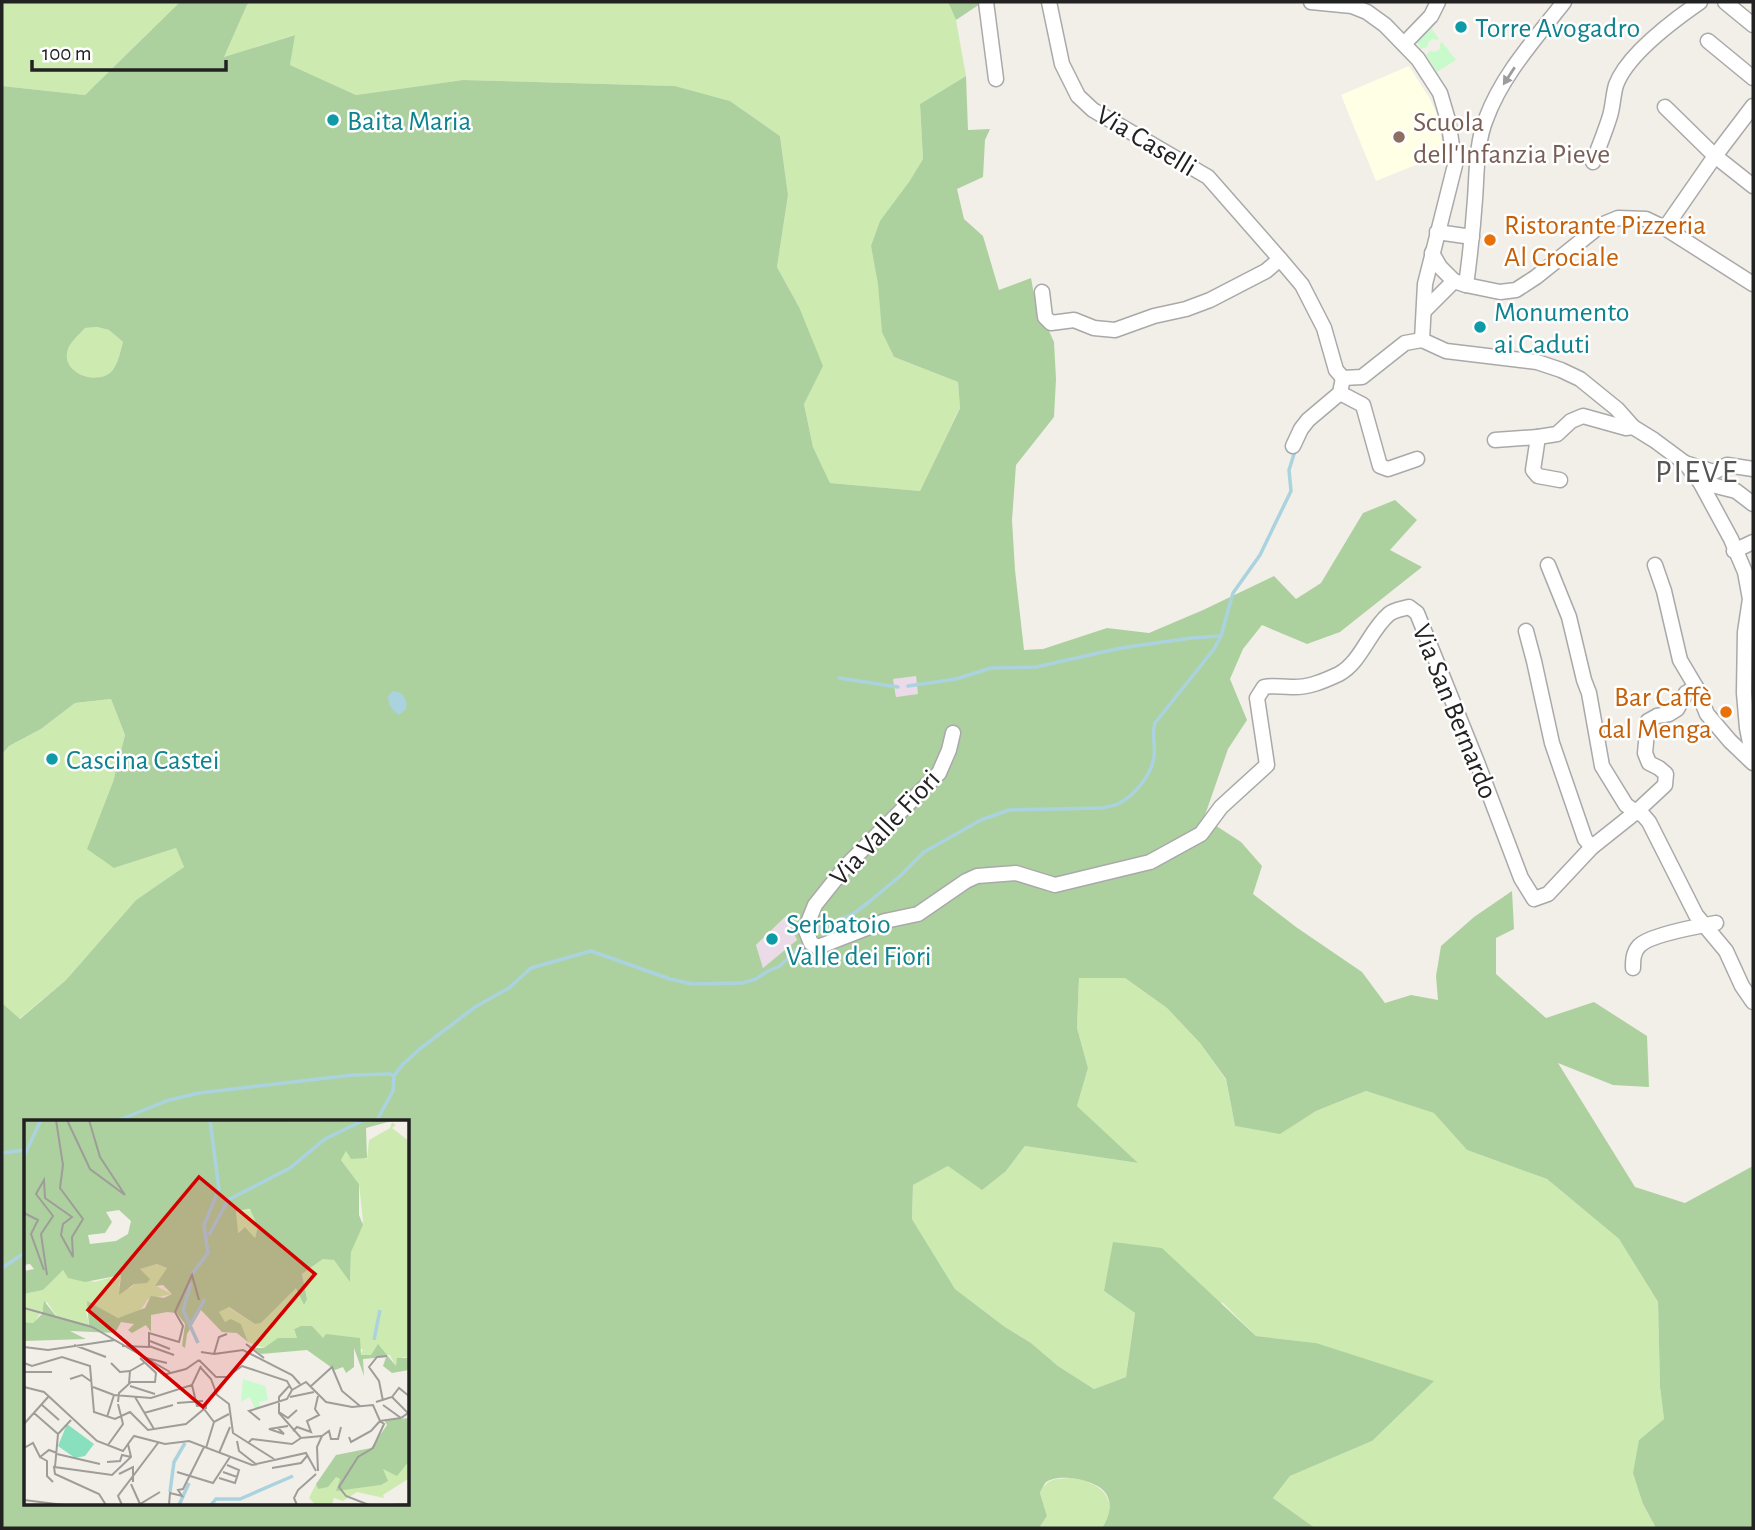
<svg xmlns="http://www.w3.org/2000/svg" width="1755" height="1530" font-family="'Alegreya Sans',sans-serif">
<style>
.industrial{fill:#ebdbe8}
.education{fill:#ffffe5}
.grass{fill:#cdebb0}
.forest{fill:#add19e;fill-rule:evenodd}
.park{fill:#c8facc}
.water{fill:#aad3df}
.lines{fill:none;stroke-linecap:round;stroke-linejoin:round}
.stream{stroke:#aad3df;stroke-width:3.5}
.street-casing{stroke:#a9a9a9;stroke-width:17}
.street{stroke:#fff;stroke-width:14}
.oneway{fill:#9c9c9c}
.culture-dot{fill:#0f9aa8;stroke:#fff;stroke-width:2.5}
.education-dot{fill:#8d6e63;stroke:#fff;stroke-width:2.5}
.food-dot{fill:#e8710a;stroke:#fff;stroke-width:2.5}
.labels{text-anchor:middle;stroke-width:5;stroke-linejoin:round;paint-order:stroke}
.culture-label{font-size:28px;fill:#0d838f;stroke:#fff;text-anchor:start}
.education-label{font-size:28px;fill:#785e54;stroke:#fff;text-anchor:start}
.street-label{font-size:28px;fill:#222;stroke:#fff}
.food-label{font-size:28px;fill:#c56008;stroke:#fff;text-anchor:start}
.quarter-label{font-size:32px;letter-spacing:2px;fill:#555;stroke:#fff}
.inset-river{fill:none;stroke:#aad3df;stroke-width:3.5}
.inset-road{fill:none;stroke:#9f9d99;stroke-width:2}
.view{fill:#d40000;fill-opacity:0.15;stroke:#d40000;stroke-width:3.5}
.inset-edge{fill:none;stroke:#222;stroke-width:3.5}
</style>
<rect width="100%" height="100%" fill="#f2efe9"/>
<!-- industrial -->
<g class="industrial">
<polygon points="916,675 919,694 896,697 893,679"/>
<polygon points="785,917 797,941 763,968 756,945"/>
</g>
<!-- education -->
<polygon class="education" points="1409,66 1430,99 1439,119 1443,154 1376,181 1341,95"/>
<!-- grass -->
<g class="grass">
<polygon points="2,2 180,2 85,95 2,86"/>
<polygon points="250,2 948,2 956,20 966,76 920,104 923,159 871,246 894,357 958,382 960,407 920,491 830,483 813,447 804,404 799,307 777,267 788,195 780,136 730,101 675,86 463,80 356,95 290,65 294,35 224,57 247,5"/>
<path d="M97,327L109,330L123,342C120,352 118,366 110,373C94,385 60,372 68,349C71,341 80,334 85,328Z"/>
<polygon points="111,699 125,735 113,782 114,868 176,848 184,867 136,900 66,980 19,1019 2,1003 2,754 9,746 41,729 75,703"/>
<polygon points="1079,978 1125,978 1167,1008 1200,1043 1226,1080 1235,1126 1280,1133 1316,1111 1366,1091 1435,1113 1467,1150 1547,1179 1619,1239 1658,1302 1660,1387 1664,1419 1639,1440 1643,1504 1656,1528 1315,1528 1273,1498 1290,1476 1372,1441 1316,1343 1256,1336 1223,1303 1104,1291 1135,1313 1126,1377 1094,1389 1058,1366 1031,1343 1005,1327 955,1289 912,1219 913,1185 948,1166 1006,1171 1025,1146 1137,1163 1077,1106 1088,1068 1077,1028"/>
<path d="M1070,1478C1099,1481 1122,1499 1102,1528H1039L1047,1516L1040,1493C1048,1478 1054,1479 1070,1478Z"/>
</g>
<!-- forest -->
<g class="forest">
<path d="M180,2H250L247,5L224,57L295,35L290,65L356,95L463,80L675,86L730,101L780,136L788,195L777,267L799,307L823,366L804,404L813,447L830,483L920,491L960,408L958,382L894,357L882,332L878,284L871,246L880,221L909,182L923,159L920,104L966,76L968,130L990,129L985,140L983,177L957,189L964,219L983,236L999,290L1031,278L1035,300L1054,342L1056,379L1054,417L1016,465L1012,520L1015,570L1024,650L1043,649L1107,628L1149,633L1203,610L1274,576L1296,599L1321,583L1363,513L1395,500L1417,520L1390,550L1422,567L1340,632L1307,644L1262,625L1243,649L1230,679L1247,720L1228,749L1204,818L1241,842L1262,866L1253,894L1296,927L1362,972L1385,1003L1411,995L1438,1000L1436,976L1441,946L1474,917L1512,891L1514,929L1496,938V974L1546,1018L1594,1002L1647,1036L1649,1087L1613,1085L1558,1063L1635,1187L1685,1203L1753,1166V1528H1656L1643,1504L1633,1473L1639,1440L1664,1419L1660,1387L1658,1302L1619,1239L1547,1179L1467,1150L1434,1113L1366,1091L1316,1111L1280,1134L1235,1126L1226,1079L1200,1043L1167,1008L1125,978H1079L1077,1028L1088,1068L1077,1106L1138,1163L1025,1146L1006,1171L982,1190L948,1166L913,1185L912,1219L955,1289L1005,1327L1031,1343L1058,1366L1094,1389L1126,1377L1135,1313L1104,1291L1113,1242L1162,1248L1256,1336L1316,1343L1434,1381L1372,1441L1290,1476L1273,1498L1315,1528H1102C1109,1518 1114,1502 1104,1491C1094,1480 1058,1472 1045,1483C1045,1484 1040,1492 1040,1493L1047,1516L1039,1528H2V1003L20,1019L66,980L136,900L184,867L176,848L114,868L87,849L113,782L125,735L111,699L75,703L41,729L9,746L2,754V86L85,95ZM97,327L109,330L123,342C120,352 118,366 110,373C94,385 60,372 68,349C71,341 80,334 85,328ZM916,676L918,694L896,697L893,679ZM785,917L797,940L763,968L756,945ZM26,1122H408V1504H26Z"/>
<polygon points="948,2 979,2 980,4 956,20"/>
</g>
<!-- park -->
<g class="park">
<polygon points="1431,28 1439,39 1437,40 1432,39 1428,43 1427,47 1421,49 1416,41"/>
<polygon points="1442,42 1456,60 1437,72 1426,55 1430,51 1435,52 1440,49 1440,44"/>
</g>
<!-- water -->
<path class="water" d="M393,691C403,692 408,699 406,709L399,715C392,710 388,705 388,696Z"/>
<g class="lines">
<!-- stream -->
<g class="stream">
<polyline points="839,678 898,687"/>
<polyline points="908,686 956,679 991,668 1036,667 1121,648 1191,638 1220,636"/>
<path d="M813,933L821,927L853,914L869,902L900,876L924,852L981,820L1009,810L1102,808C1107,807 1113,806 1118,804C1134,796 1152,775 1154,756C1156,745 1151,734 1155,723L1214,649L1221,636L1233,593L1260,555L1291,491L1289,470L1295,451"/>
<polyline points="114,1122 169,1100 199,1093 353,1075 390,1074 394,1076"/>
<polyline points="376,1122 393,1091 394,1076 402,1065 421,1048 475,1007 509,988 531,968 591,951 670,979 692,984 742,983 756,979 768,971 780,966 805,941"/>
<polyline points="2,1153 26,1150"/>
<polyline points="2,1268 26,1252"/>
</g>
<!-- street casing -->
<g class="street-casing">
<g id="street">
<polyline points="986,2 996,79"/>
<polyline points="1049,2 1062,64 1078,96 1093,110 1208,177 1280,259"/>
<polyline points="1311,2 1352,6 1367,12 1385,25 1418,59 1440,93 1448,120 1455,165 1425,284 1422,340"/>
<polyline points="1725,2 1753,25"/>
<polyline points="1708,41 1753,78"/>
<polyline points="1404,44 1431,16 1438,2"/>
<polyline points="1665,107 1715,156 1753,186"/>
<path d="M1593,162C1599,147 1605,132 1610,116C1613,106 1613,95 1616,85C1627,55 1674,20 1700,2"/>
<polyline points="1665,228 1715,156 1753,106"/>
<polyline points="1437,232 1472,237"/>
<polyline points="1432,253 1440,267 1454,281 1466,285 1500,292 1516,290 1536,277 1601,225 1618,218 1646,219 1665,228 1753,284"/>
<path d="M1466,285C1470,256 1473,228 1475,199C1477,172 1476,144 1486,119C1502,75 1536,38 1564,2"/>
<polyline points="1042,292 1045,317 1051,323 1074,320 1094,328 1115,330 1154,316 1186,309 1210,300 1266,271 1280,259 1302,285 1324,328 1336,370 1343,378"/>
<polyline points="1424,311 1454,281"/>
<polyline points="1422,340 1446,351 1537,362 1561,370 1580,379 1617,409 1633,427 1654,440 1685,463 1700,482 1731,539 1745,572 1750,599 1745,632 1744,693 1747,728 1753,758"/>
<polyline points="1340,393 1363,405 1380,466 1388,469 1417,459"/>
<polyline points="1495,440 1538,437"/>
<polyline points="1293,446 1301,429 1308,420 1340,393 1343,378 1362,377 1405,343 1422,340"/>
<polyline points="1685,463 1714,472 1727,465 1753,469"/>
<polyline points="1560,480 1538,476 1533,470 1538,437 1557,434 1571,421 1583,416 1626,428 1633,427"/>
<polyline points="1700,482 1736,491 1753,504"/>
<polyline points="1734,551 1753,542"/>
<polyline points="1548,565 1569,617 1584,680 1589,693 1602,766 1626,805 1636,812 1665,785 1666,774 1659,768 1649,763 1645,753 1648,721 1657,716 1669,714 1677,709 1686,693 1696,687"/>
<polyline points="1655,565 1664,591 1680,660 1696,687 1707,714 1730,741 1753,763"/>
<polyline points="1526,631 1534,661 1552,743 1585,839 1592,847"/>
<path d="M953,733L949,750L939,773L847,865L815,905L807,925L806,931L811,943L818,947L885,921L918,914L966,881L977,876L1016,873L1055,885L1150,862L1201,834L1221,807L1267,765L1257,698L1264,687C1273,685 1281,687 1291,687C1308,688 1324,681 1339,674C1362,661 1369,631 1389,614C1394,610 1402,609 1409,607L1417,613L1477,762L1521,878L1534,899L1548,894L1592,847L1636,812L1643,815L1649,822L1696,915L1726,951L1742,986L1753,1002"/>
<path d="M1633,968C1633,960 1633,953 1639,946C1649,935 1699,926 1716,923"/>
</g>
</g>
<!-- street -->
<use href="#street" class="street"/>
</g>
<!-- one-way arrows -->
<defs><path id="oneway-solid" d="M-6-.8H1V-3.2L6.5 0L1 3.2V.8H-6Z" transform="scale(1.75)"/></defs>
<use class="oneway" href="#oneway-solid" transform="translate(1509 76) rotate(123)"/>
<!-- markers -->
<g class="culture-dot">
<circle cx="1461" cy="27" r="7"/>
<circle cx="333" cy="120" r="7"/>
<circle cx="1480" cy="327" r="7"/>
<circle cx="52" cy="759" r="7"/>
<circle cx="772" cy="939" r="7"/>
</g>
<circle class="education-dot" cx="1399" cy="137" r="7"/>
<g class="food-dot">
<circle cx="1490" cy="240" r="7"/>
<circle cx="1726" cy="712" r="7"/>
</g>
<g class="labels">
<!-- culture labels -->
<g class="culture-label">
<text x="1475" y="37">Torre Avogadro</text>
<text x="347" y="130">Baita Maria</text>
<text x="1494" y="321">Monumento<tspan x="1494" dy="32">ai Caduti</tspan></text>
<text x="66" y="769">Cascina Castei</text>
<text x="786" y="933">Serbatoio<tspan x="786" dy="32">Valle dei Fiori</tspan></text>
</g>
<!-- education labels -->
<g class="education-label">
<text x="1413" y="131">Scuola<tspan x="1413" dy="32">dell'Infanzia Pieve</tspan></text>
</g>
<!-- street labels -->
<g class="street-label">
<text transform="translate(1147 140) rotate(31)" y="10">Via Caselli</text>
<text transform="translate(1456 711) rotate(68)" y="10">Via San Bernardo</text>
<text transform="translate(884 827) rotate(-47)" y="10">Via Valle Fiori</text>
</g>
<!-- food labels -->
<g class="food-label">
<text x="1504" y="234">Ristorante Pizzeria<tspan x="1504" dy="32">Al Crociale</tspan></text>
<text x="1712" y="706" text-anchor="end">Bar Caffè<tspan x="1712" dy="32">dal Menga</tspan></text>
</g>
<!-- quarter labels -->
<g class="quarter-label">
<text x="1697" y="482">PIEVE</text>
</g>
</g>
<!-- overview -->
<g transform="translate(24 1120)">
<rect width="385" height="385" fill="#f2efe9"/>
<path d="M368,2L372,5L368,8L385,21V238L379,237L372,247L366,235H336L339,230L322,219L296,217L288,206H277L270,209L273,218L240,228L224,222L217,204L199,201L195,192L202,186L231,204L237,203L272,167L283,179L278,154L299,139H310L326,161L327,132L339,101L335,64L317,40L322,31L343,39L345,20L366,8ZM228,90L234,107L231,118L221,107L213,113L212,91ZM133,144L143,148L132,166L148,174L124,179L115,192L94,198L62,191L65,205L36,201L23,182L10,203L0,202V174L19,170L36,150L70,162L97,155L95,166L106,168L119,157L116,149ZM385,341L384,359L359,375L360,378L333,372L319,381L310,378L308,385H292L285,378L292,364L294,369L312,356L316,359L313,370L357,365L359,349L374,350Z" fill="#cdebb0"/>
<path d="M0,0L328,2L371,0L342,8L343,38L327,39L322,31L317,40L335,64V95L339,105L327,132L326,162L310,140L299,139L278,154L283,179L280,185L272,168L237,203L231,204L205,187L195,192L201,202L207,199L217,204L224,222L213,213L198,212L177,190L163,214L161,228L158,226L161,204L153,193L143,192L127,195V212L122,205L108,213L104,210L110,204L97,202L91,213L46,211L62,219L0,221V202L9,203L18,194L20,181L32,196L65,205L63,181L94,198L121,188L127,176L140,178L148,174L139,165L131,166L143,148L133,144L116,149L126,159L123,163L110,164L95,175L97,155L61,162L44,158L39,150L19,170L0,174V151L10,149L6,144L0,145ZM226,89L234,107L231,118L221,107L214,113L212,91ZM95,90L107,101L104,114L92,121L66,124L64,115L81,113L88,102L82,92ZM277,206H288L299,218L302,214L336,218L337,235H347L354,224L372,246L373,238H385V250L368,253L359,246L362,237L339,239L340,256L330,228V247L322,253L319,247L311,250L283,230L237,234L228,228H240L254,218H273L270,209ZM385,298V341L373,356L359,349L364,361L357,365L312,371L316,359L312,357L304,367L294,369L292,364L312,335L347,328L363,305L360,300Z" fill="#add19e" fill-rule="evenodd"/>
<path d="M219,259L241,266L244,280L235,282L236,288L231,289L226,277L217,282Z" fill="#c8facc"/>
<path d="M43,304L70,324L61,336L51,338L34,326Z" fill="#88e0be"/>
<path class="inset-river" d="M0,36L17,0M185,115L204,80L266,48L301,19L340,0M168,154L184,133L180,105L195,69L186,0M167,163L159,190L174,223M166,205L181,179M350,220L356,190M146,372L150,342L161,323M155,385L165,363M187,385L192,379H216L269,356"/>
<path class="inset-road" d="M43,0L66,49L101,75L76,37L65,0M0,93L14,100L7,114L20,150M23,155L17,114L29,96L12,74L20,60L21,78L48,97L39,104L37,115L49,137L48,117L59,99L36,68L39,45L32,0M0,188L68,207L146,252M126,221L146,229M222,224L240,238M50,225L82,237M98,226L125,227V213L155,222L159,206L151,192L168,155L175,180M125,226L150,235M0,227L24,230L91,220M177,232L190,234L195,217L203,214M190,234L219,230L268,255L276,264M122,238L143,243M175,240L192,257H203L218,246L263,261L268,270L282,262L302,282L328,287L349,285L356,301L377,298M0,243L8,246L38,237L66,246L70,292L91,299L106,292L124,310L162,304L180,289L190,302L205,294M87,243L96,252L106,251M176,247L187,259L193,275L205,284L209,313L250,339M0,252H28M139,255L162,249L175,240M46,259L58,255L68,262M105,263L106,251L120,243M168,265L173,286L182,285V289M266,265L255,277V293L277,318L298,316L293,327L294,351M106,266L131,274M0,267L20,272L73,321L99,331L104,324M69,267L90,275M286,267L308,247L318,271L336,286M111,277L130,309M266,277L290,272M368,277L384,293L377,298M359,281L355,261L345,247L353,237L363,236M94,282L95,273L107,262H131L132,253L116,238M352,282L368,277L375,268L385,276M153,283L179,281M18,285L35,300M359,285L377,298M255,292L264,298L273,290M10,293L34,314M120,293L149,285M83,297L90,275L127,278L168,265L177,246M236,300L225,291L263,279L268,270M0,304L25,276M254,308L260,314L245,309L264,306M269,311L273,307L287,312L283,301L295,295L291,289L294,276M298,316L305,311L307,319H314L317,307M325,317L327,322L347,311L356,301M213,321L215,331L233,345M224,323L228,319L268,324L277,318M84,325L99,304L94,284M0,328L9,323L16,337L25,330L33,333M182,328L190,302M195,333L206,307M33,334L76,344M16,337L23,341V356L29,362M83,342L96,341L98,335L107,337M31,347L34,314L47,300M248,348L277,343L283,336M153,352L189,363L206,337M199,352L213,357L215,350L203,345M95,354L109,347V362M195,358L211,363L213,357M107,364L116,384L136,372M0,380L40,385M82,385L75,374L31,354L30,347L88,355L107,337L104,324L110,316L141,324L165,321L228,345L282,333L292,351M98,385L94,376L134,323M145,385L146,373L158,376L154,370L159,369L180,327M273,385L270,378L274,370L292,354M345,385L322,376L315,367L334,337L349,328L360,304L356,301M363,385L385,384"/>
<path class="view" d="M175,57L291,154L179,287L64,190Z"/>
<rect width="385" height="385" class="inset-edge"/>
</g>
<!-- border -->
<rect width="1755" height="1530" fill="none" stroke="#222222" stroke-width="7"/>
<!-- scale -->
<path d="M32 60v10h194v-10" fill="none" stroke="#222222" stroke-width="3.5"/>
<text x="42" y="60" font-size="21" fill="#222222" stroke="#ffffff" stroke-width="5" paint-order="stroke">100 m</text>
</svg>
